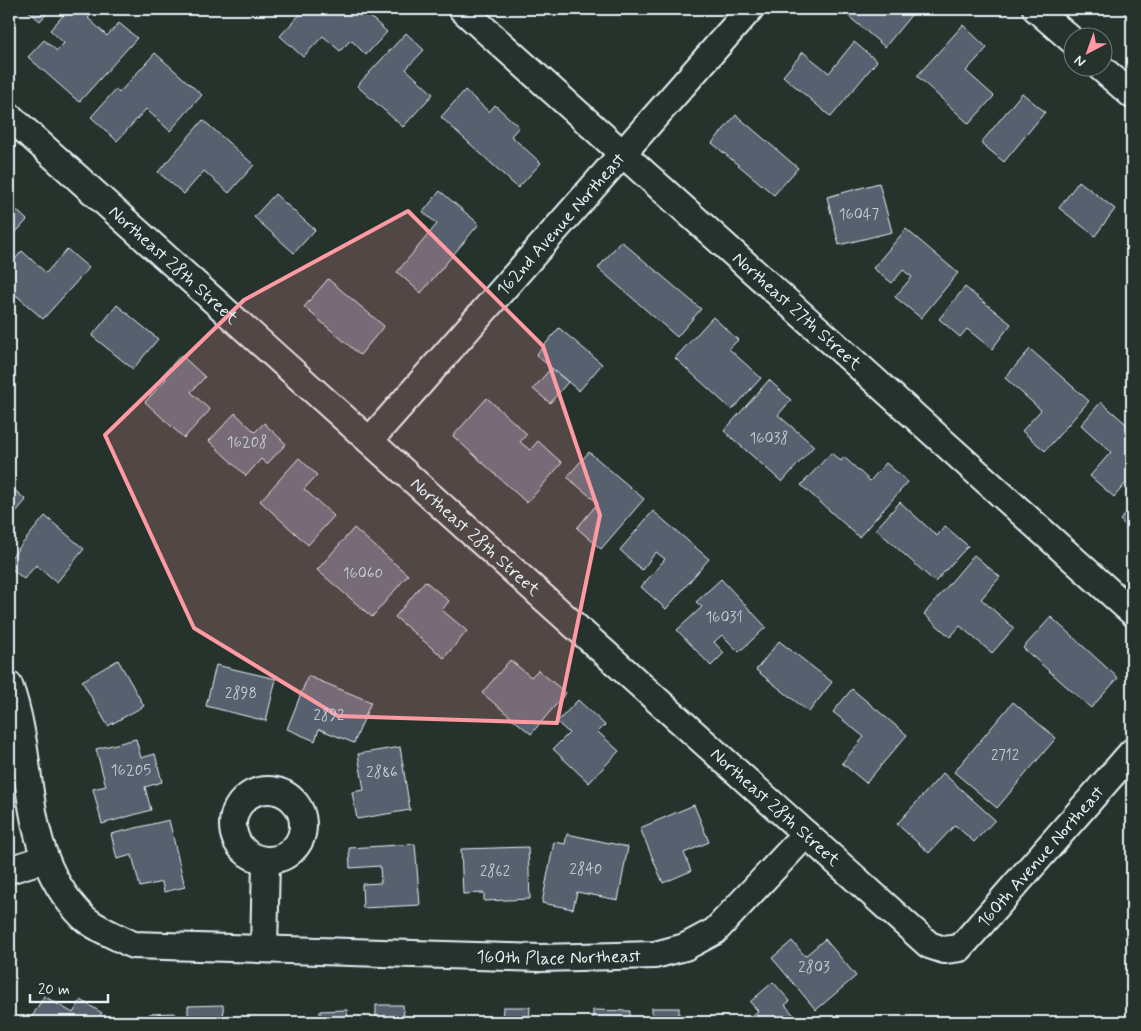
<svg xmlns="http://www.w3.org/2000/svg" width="1141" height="1031" font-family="Mynerve,sans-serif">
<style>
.building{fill:#57616e;stroke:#e8f1f8}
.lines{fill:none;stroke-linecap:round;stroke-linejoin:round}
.minor-casing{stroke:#e8f1f8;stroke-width:30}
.minor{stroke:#26332d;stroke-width:26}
.marked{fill:#ff9aa2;fill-opacity:0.2;stroke:#ff9aa2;stroke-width:4;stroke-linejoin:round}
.labels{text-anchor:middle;stroke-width:4;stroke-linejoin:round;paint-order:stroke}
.number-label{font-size:15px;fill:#c4cdd6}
.street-label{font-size:18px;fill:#e8f1f8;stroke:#26332d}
</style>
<rect width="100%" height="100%" fill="#26332d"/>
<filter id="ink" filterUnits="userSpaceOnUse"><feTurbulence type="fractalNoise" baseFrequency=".02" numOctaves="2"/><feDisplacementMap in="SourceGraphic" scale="10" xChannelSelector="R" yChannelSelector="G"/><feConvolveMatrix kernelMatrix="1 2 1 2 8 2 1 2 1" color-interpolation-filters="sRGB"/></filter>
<g filter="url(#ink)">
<!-- building -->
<g class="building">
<polygon points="26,9 51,9 40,21"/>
<polygon points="69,9 96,9 88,18 107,36 119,23 137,38 79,102 28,57 44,40 57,51 64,43 50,30"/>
<polygon points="305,9 362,9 387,32 366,55 351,40 340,51 323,36 303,57 280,36"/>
<polygon points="840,9 916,9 885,47"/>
<polygon points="1120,9 1132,9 1132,20"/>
<polygon points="963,25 987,48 966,71 994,96 969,124 917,76"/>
<polygon points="406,33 424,50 406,69 433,94 403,127 357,86"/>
<polygon points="854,42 877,61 831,117 783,76 803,52 829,73"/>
<polygon points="155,53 202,95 170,131 146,109 117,141 91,117 116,89 119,93"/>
<polygon points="465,90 489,112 495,105 519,127 511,136 541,163 518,188 441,117"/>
<polygon points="1022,93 1045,112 1004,162 981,143"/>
<polygon points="736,115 798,168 774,195 712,143"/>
<polygon points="203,120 254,165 229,193 204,171 184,194 158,172"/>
<polygon points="1079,181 1115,209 1095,236 1059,208"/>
<polygon points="879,183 892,232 839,245 827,197"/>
<polygon points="440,191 479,224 421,293 397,272 437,224 423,212"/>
<polygon points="275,194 315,230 294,253 254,217"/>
<polygon points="9,203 27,220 9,240"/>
<polygon points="906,229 958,273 921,318 895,297 912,277 903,270 892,283 873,268"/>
<polygon points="621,241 701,309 677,337 598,268"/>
<polygon points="67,249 89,268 43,319 9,289 9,266 22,251 46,273"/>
<polygon points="328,279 384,326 360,355 304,307"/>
<polygon points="965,287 1011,324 992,349 967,329 960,337 939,319"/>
<polygon points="117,305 158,339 133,369 92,336"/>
<polygon points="713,317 738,340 729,349 761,378 732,410 675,358"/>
<polygon points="559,328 602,364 579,391 536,355"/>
<polygon points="1030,349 1089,401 1045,451 1022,431 1041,410 1005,378"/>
<polygon points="181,355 205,377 191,392 210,410 184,438 145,402 166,379 162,376"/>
<polygon points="551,368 568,382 550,403 533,389"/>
<polygon points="769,380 791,400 778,415 814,446 782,482 724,431"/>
<polygon points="487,398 527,434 520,442 530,450 538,441 562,463 527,503 453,436"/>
<polygon points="1101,402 1132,429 1132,476 1114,497 1090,476 1111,452 1081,425"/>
<polygon points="235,413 255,432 264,423 286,444 267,464 261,459 246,476 209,441"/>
<polygon points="589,452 644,499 601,549 577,528 598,503 567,477"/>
<polygon points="831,453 841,461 844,457 870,481 886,463 908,482 859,537 801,485"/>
<polygon points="299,458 317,475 304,489 334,516 308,545 260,501"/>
<polygon points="9,485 26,500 9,520"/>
<polygon points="900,502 937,536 945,526 968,546 935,582 876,529"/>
<polygon points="1132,506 1132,531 1120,520"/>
<polygon points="653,511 709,559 666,609 641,587 665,559 656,552 642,570 620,550"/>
<polygon points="45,516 84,549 57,582 36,565 24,579 9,567 9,560"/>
<polygon points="354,528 408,575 372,617 317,570"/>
<polygon points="974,555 1000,577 981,599 1014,628 992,653 960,626 950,637 924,614"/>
<polygon points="721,579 766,627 739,652 722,635 714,642 724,653 711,666 677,630 702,607 696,602"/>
<polygon points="425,581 449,601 442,610 467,631 444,658 395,617"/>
<polygon points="1051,617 1118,678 1091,708 1023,648"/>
<polygon points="779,641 832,682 809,712 756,670"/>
<polygon points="118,660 144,706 108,726 82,681"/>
<polygon points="510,660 531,677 538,670 566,693 531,734 482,693"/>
<polygon points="216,665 276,679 266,721 206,706"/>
<polygon points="308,676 371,702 354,743 319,729 315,741 287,729"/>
<polygon points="852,689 907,735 866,783 842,763 864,737 833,712"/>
<polygon points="578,700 605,725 598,732 619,751 589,783 553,749 569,733 557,722"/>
<polygon points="1013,702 1056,738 997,808 954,772"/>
<polygon points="136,739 141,758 155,754 162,782 145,787 151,810 102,824 93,789 106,786 96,749"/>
<polygon points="400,747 410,810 357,819 352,792 364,790 358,754"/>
<polygon points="943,773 995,820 974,842 955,825 929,853 897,824"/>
<polygon points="694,805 709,842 684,853 691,871 663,883 640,828"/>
<polygon points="169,820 185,887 164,892 162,882 140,887 132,855 117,859 111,834"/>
<polygon points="567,834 628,847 618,900 577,892 573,909 542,903 554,842 565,844"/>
<polygon points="415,844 420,905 363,908 362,884 381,883 380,866 350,868 349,848"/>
<polygon points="528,847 530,899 484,901 484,893 463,894 461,849"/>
<polygon points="825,939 856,976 816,1010 772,958 792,941 805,956"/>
<polygon points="773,982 790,1001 785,1005 800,1022 745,1022 758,1011 750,1002"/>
<polygon points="44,996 73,1013 81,1000 102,1013 96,1022 29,1022"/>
<polygon points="223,1005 224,1022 188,1022 188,1006"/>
<polygon points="376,1005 403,1005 404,1018 443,1017 443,1022 376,1022"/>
<polygon points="503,1007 530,1007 529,1022 502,1022"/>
<rect x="652" y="1008" width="27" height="14"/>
<polygon points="347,1010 348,1022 306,1022 320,1022 320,1011"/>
<polygon points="593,1010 630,1011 630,1022 593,1022"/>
<polygon points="175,1013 175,1022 150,1022 149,1014"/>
</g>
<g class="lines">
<!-- minor casing -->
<g class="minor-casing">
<g id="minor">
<path id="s1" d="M462,9L1132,612"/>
<polyline points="1036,9 1074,42"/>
<polyline points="1101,68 1132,95"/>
<path id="s2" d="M9,116L929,945L944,950L960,948L1132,752"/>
<path id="s3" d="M370,440L750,9"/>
<path id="s4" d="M9,685C38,765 17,851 83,917C96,929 118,937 133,945L541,958L655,955L685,947L715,931L806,834"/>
<circle cx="268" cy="825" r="35"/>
<polyline points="9,870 44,859"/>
<polyline points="264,949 266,861"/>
</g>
</g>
<!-- minor -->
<use href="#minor" class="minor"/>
</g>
</g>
<!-- marked area -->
<path class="marked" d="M408,211L543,346L600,515L557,723L338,716L194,628L105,435L244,300Z"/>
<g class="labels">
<!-- number labels -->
<g class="number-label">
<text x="859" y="219">16047</text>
<text x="769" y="443">16038</text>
<text x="247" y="447">16208</text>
<text x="363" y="578">16060</text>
<text x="724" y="622">16031</text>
<text x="241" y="698">2898</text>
<text x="329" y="720">2892</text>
<text x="1005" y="760">2712</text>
<text x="131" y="775">16205</text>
<text x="382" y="777">2886</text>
<text x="586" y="874">2840</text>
<text x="495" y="876">2862</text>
<text x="814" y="972">2803</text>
</g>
<!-- street labels -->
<g class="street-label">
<text dy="6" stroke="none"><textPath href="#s3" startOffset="288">162nd Avenue Northeast</textPath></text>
<text dy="6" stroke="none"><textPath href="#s2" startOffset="222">Northeast 28th Street</textPath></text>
<text dy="6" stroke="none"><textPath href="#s1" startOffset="451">Northeast 27th Street</textPath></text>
<text dy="6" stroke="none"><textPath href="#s2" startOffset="628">Northeast 28th Street</textPath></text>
<text dy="6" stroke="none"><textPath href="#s2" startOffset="1032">Northeast 28th Street</textPath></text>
<text dy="6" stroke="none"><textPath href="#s2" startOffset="1392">160th Avenue Northeast</textPath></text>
<text dy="6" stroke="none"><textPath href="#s4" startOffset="731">160th Place Northeast</textPath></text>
</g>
</g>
<!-- margin -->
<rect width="1141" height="1031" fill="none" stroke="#26332d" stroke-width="30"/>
<rect x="15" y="15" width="1111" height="1001" fill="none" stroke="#e8f1f8" stroke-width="2" filter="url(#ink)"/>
<!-- north arrow -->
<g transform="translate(1088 52) rotate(221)"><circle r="24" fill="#26332d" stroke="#747f7e"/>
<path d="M0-4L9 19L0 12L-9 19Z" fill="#ff9aa2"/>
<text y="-8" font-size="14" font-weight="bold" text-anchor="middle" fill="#e8f1f8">N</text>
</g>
<!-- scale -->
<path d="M30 994v8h78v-8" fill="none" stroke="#e8f1f8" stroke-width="2.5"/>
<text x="38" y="994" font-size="15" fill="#e8f1f8" stroke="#26332d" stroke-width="4" paint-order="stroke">20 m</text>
</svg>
